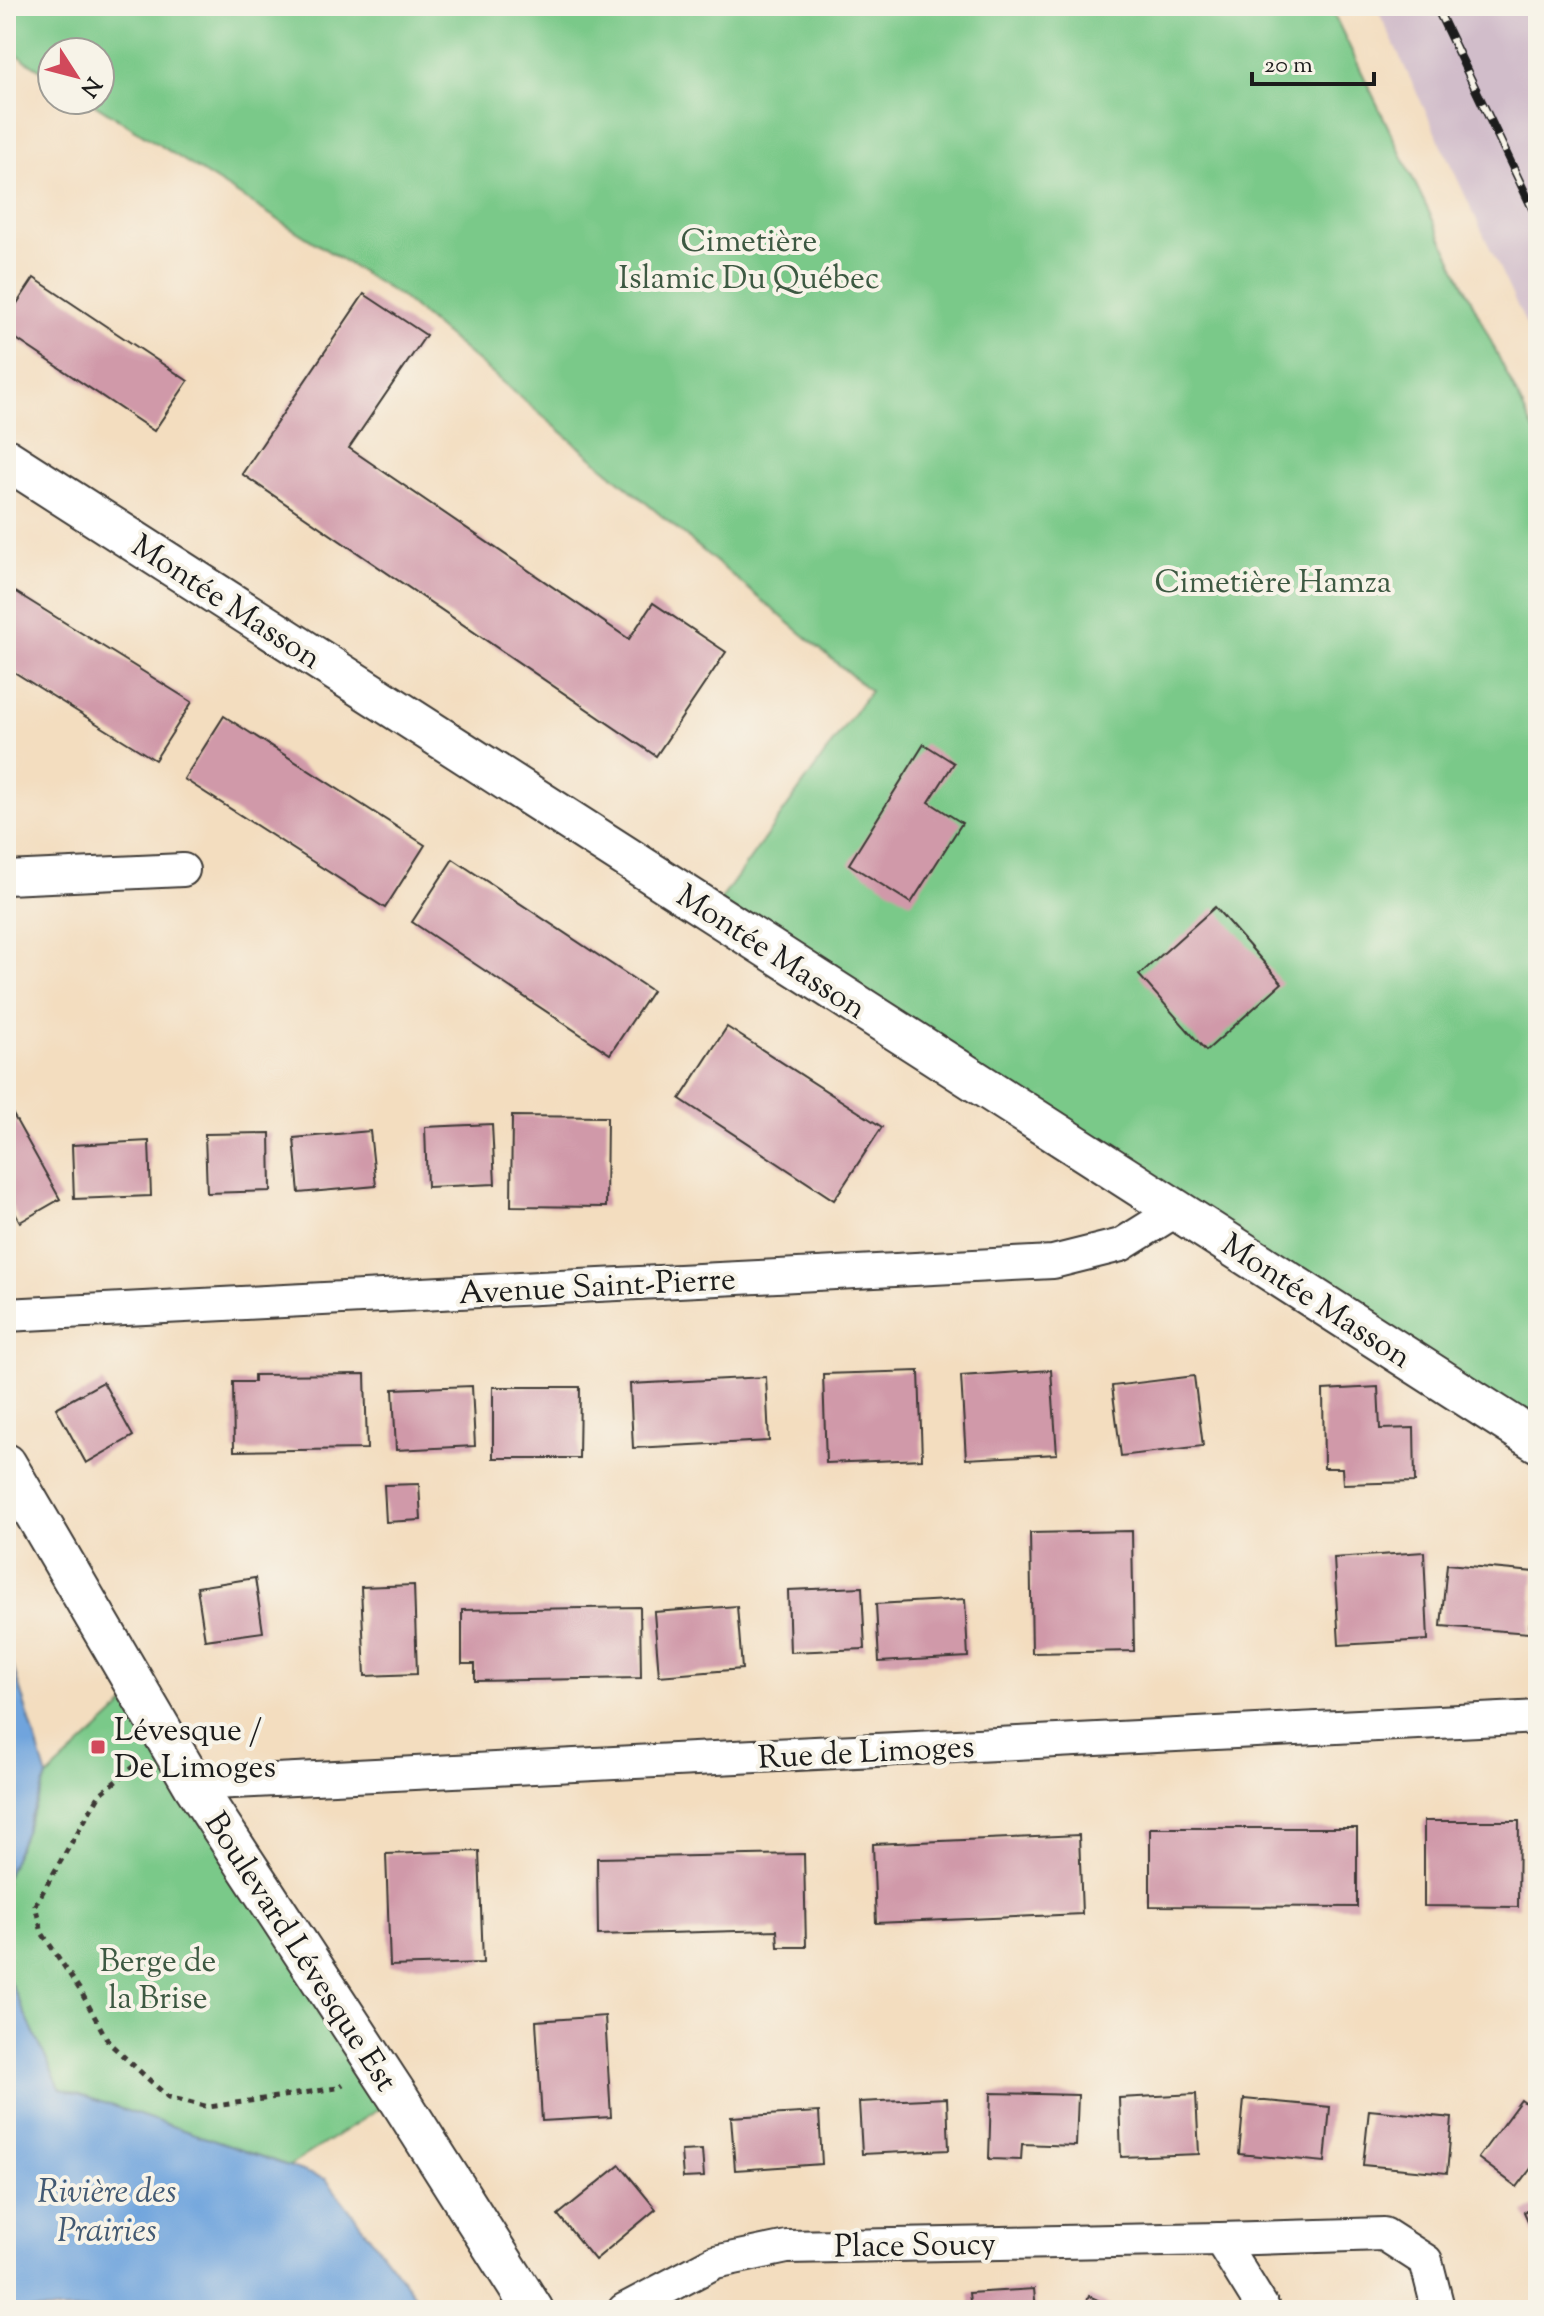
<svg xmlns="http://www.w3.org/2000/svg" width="1544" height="2316" font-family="'Sorts Mill Goudy',serif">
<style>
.industrial{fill:#d1bdca}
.green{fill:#7ac989;stroke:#4b7252;stroke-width:2}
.water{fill:#70a4dd;stroke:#46607c;stroke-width:2}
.building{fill:#d099a9}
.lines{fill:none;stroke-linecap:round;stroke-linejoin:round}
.minor-casing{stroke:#3c3934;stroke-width:36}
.tertiary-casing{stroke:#3c3934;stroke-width:44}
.path{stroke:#3c3934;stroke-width:5;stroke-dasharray:6 6;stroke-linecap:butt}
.minor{stroke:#fff;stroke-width:32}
.tertiary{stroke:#fff;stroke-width:40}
.rail-casing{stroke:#1c1c1c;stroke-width:9}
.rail{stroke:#f7f3e8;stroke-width:6;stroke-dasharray:18;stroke-linecap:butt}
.poi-dot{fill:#d1495b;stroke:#f7f3e8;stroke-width:3}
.labels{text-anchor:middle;stroke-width:8;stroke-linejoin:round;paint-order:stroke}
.park-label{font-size:32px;fill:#3d5942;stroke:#f7f3e8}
.street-label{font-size:32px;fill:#1c1c1c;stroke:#f7f3e8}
.poi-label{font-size:32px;fill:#1c1c1c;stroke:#f7f3e8;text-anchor:start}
.water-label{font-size:34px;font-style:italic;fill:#425973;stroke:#f7f3e8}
</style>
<rect width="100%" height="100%" fill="#f7f3e8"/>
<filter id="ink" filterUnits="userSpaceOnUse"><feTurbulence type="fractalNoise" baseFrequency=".0125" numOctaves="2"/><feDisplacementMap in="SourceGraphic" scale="16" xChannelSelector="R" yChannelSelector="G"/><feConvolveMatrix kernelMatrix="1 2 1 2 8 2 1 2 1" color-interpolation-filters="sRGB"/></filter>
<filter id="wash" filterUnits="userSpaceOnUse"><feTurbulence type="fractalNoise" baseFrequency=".006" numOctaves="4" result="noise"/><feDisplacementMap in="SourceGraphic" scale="32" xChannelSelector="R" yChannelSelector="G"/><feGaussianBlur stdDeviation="1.8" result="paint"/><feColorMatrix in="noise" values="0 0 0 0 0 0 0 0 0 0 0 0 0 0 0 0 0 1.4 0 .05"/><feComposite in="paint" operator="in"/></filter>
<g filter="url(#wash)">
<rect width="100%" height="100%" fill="#f3ddbf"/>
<!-- industrial -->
<polygon class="industrial" points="1376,6 1538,6 1538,350"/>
<!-- green -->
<g class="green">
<polygon points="6,6 1330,6 1538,439 1538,1435 712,912 870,691 401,297 88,100 100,100 100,52 52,52 52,77 6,48"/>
<polygon points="139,1692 398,2097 289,2166 59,2088 6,1974 6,1878 47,1777"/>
</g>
<!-- water -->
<g class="water">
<polygon points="6,1643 47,1777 6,1878"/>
<polygon points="6,1974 60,2088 326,2179 426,2310 6,2310"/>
</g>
<g id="blocks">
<!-- building -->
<g class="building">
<polygon points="34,278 188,381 154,431 6,332 6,320"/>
<polygon points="364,294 426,335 349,448 629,639 653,603 726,652 656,756 242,474"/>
<polygon points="6,586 192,702 155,760 6,667"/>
<polygon points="224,716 425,845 385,908 184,779"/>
<polygon points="924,744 954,763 929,802 962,823 911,903 849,864"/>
<polygon points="453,859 652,991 610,1054 412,922"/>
<polygon points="1215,907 1282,983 1206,1051 1139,975"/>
<polygon points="727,1027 882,1127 834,1200 680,1099"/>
<polygon points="6,1102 60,1199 20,1222 6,1197"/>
<polygon points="512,1116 607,1117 606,1207 511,1206"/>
<polygon points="492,1124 495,1184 427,1187 425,1127"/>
<polygon points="370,1131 376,1186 299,1193 294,1138"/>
<polygon points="270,1133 271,1191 207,1193 205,1134"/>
<polygon points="149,1141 151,1196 74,1199 72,1145"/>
<polygon points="1051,1370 1057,1454 966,1459 961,1376"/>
<polygon points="919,1371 922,1459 826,1463 823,1374"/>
<polygon points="365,1374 367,1449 234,1451 233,1382 254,1382 254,1375"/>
<polygon points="1194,1376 1203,1446 1121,1456 1112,1386"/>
<polygon points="766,1377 769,1441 633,1448 630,1384"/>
<polygon points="103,1382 133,1436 86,1463 56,1408"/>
<polygon points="472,1386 475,1446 396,1450 393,1389"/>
<polygon points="493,1387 580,1387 579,1458 493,1458"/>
<polygon points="1378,1387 1380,1429 1414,1428 1415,1482 1343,1484 1342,1468 1324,1468 1323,1390"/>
<polygon points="419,1484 421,1520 386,1522 384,1485"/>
<polygon points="1132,1531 1134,1651 1032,1653 1030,1533"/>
<polygon points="1424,1552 1428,1640 1339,1645 1334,1558"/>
<polygon points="1447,1564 1534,1572 1529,1633 1441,1626"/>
<polygon points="255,1578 263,1632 205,1640 197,1587"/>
<polygon points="414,1585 417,1674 365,1676 361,1587"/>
<polygon points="862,1587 865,1649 790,1652 788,1590"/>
<polygon points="965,1599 968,1657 879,1662 876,1604"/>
<polygon points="737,1606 742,1669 659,1676 654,1612"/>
<polygon points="640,1607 641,1678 475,1681 475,1664 462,1664 462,1610"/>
<polygon points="1424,1821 1519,1821 1518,1907 1424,1906"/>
<polygon points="1150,1828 1357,1828 1357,1907 1150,1906"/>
<polygon points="1079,1835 1082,1914 876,1923 873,1844"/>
<polygon points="479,1851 483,1963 390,1966 386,1854"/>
<polygon points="804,1854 806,1947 778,1947 777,1930 598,1935 597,1858"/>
<polygon points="605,2016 611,2117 542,2121 536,2021"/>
<polygon points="991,2093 1078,2095 1076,2146 1022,2144 1021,2160 989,2159"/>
<polygon points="1196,2094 1199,2154 1121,2157 1119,2098"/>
<polygon points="947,2098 949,2150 862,2154 859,2102"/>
<polygon points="1244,2099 1330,2107 1325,2162 1239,2154"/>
<polygon points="1521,2100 1536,2111 1538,2108 1538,2159 1517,2187 1478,2158"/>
<polygon points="1369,2110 1452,2118 1447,2173 1363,2165"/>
<polygon points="819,2112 822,2164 735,2170 731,2117"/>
<polygon points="702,2150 704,2177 683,2178 681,2151"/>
<polygon points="620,2165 656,2209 595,2260 558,2215"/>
<polygon points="1538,2206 1538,2243 1524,2212"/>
<polygon points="1034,2289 1036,2310 971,2310 969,2293"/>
<polygon points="1089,2296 1119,2310 1083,2310"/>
<polygon points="908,2301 909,2310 849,2310 849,2308"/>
</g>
</g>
</g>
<g filter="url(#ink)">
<use href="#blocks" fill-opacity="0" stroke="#3c3934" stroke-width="2"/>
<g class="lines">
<!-- minor casing -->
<g class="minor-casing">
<g id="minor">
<polyline points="6,878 183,870"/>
<polyline points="6,1315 1053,1262 1121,1245 1177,1210"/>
<polyline points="193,1784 1538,1717"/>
<polyline points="1220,2239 1264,2310"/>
<polyline points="624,2310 715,2262 787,2247 1220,2239 1384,2234 1426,2261 1437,2304 1431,2310"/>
</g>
</g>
<!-- tertiary casing -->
<g class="tertiary-casing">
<g id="tertiary">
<polyline points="6,459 1538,1442"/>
<polyline points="6,1464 193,1784 398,2097 533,2310"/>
</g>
</g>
<!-- path -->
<polyline class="path" points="135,1766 100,1794 35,1905 42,1933 80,1990 109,2043 168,2097 209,2107 337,2088 343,2084"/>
<!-- minor -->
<use href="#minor" class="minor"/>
<!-- tertiary -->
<use href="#tertiary" class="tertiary"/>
<!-- rail casing -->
<g class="rail-casing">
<polyline id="rail" points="1436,6 1538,220"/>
</g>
<!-- rail -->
<use href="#rail" class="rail"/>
</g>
</g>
<!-- markers -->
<rect class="poi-dot" x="90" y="1739" width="16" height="16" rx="4"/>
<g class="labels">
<!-- park labels -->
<g class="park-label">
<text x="749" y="251">Cimetière<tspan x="749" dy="37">Islamic Du Québec</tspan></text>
<text x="1273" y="592">Cimetière Hamza</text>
<text x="158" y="1971">Berge de<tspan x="158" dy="37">la Brise</tspan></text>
</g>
<!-- street labels -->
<g class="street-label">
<text transform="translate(227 601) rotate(33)" y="11">Montée Masson</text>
<text transform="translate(772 951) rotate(33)" y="11">Montée Masson</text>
<text transform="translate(597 1285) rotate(-3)" y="11">Avenue Saint-Pierre</text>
<text transform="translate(1317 1300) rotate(33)" y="11">Montée Masson</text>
<text transform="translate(866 1751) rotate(-3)" y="11">Rue de Limoges</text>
<text transform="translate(302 1951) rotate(57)" y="11">Boulevard Lévesque Est</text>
<text transform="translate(915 2244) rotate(-1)" y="11">Place Soucy</text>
</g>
<!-- poi labels -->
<g class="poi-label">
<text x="114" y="1740">Lévesque /<tspan x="114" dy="37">De Limoges</tspan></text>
</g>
<!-- water labels -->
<g class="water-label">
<text x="107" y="2202">Rivière des<tspan x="107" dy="39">Prairies</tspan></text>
</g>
</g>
<!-- margin -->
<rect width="1544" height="2316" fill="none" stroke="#f7f3e8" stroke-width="32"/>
<!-- north arrow -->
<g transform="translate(76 76) rotate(126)"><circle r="38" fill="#f7f3e8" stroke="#9f9d96" stroke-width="2"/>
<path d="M0-6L14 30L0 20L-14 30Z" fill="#d1495b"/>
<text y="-12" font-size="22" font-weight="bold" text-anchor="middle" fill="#1c1c1c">N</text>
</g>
<!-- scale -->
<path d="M1252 72v12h122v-12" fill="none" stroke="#1c1c1c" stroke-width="4"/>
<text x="1264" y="72" font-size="24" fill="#1c1c1c" stroke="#f7f3e8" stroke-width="6" paint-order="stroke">20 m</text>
</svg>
